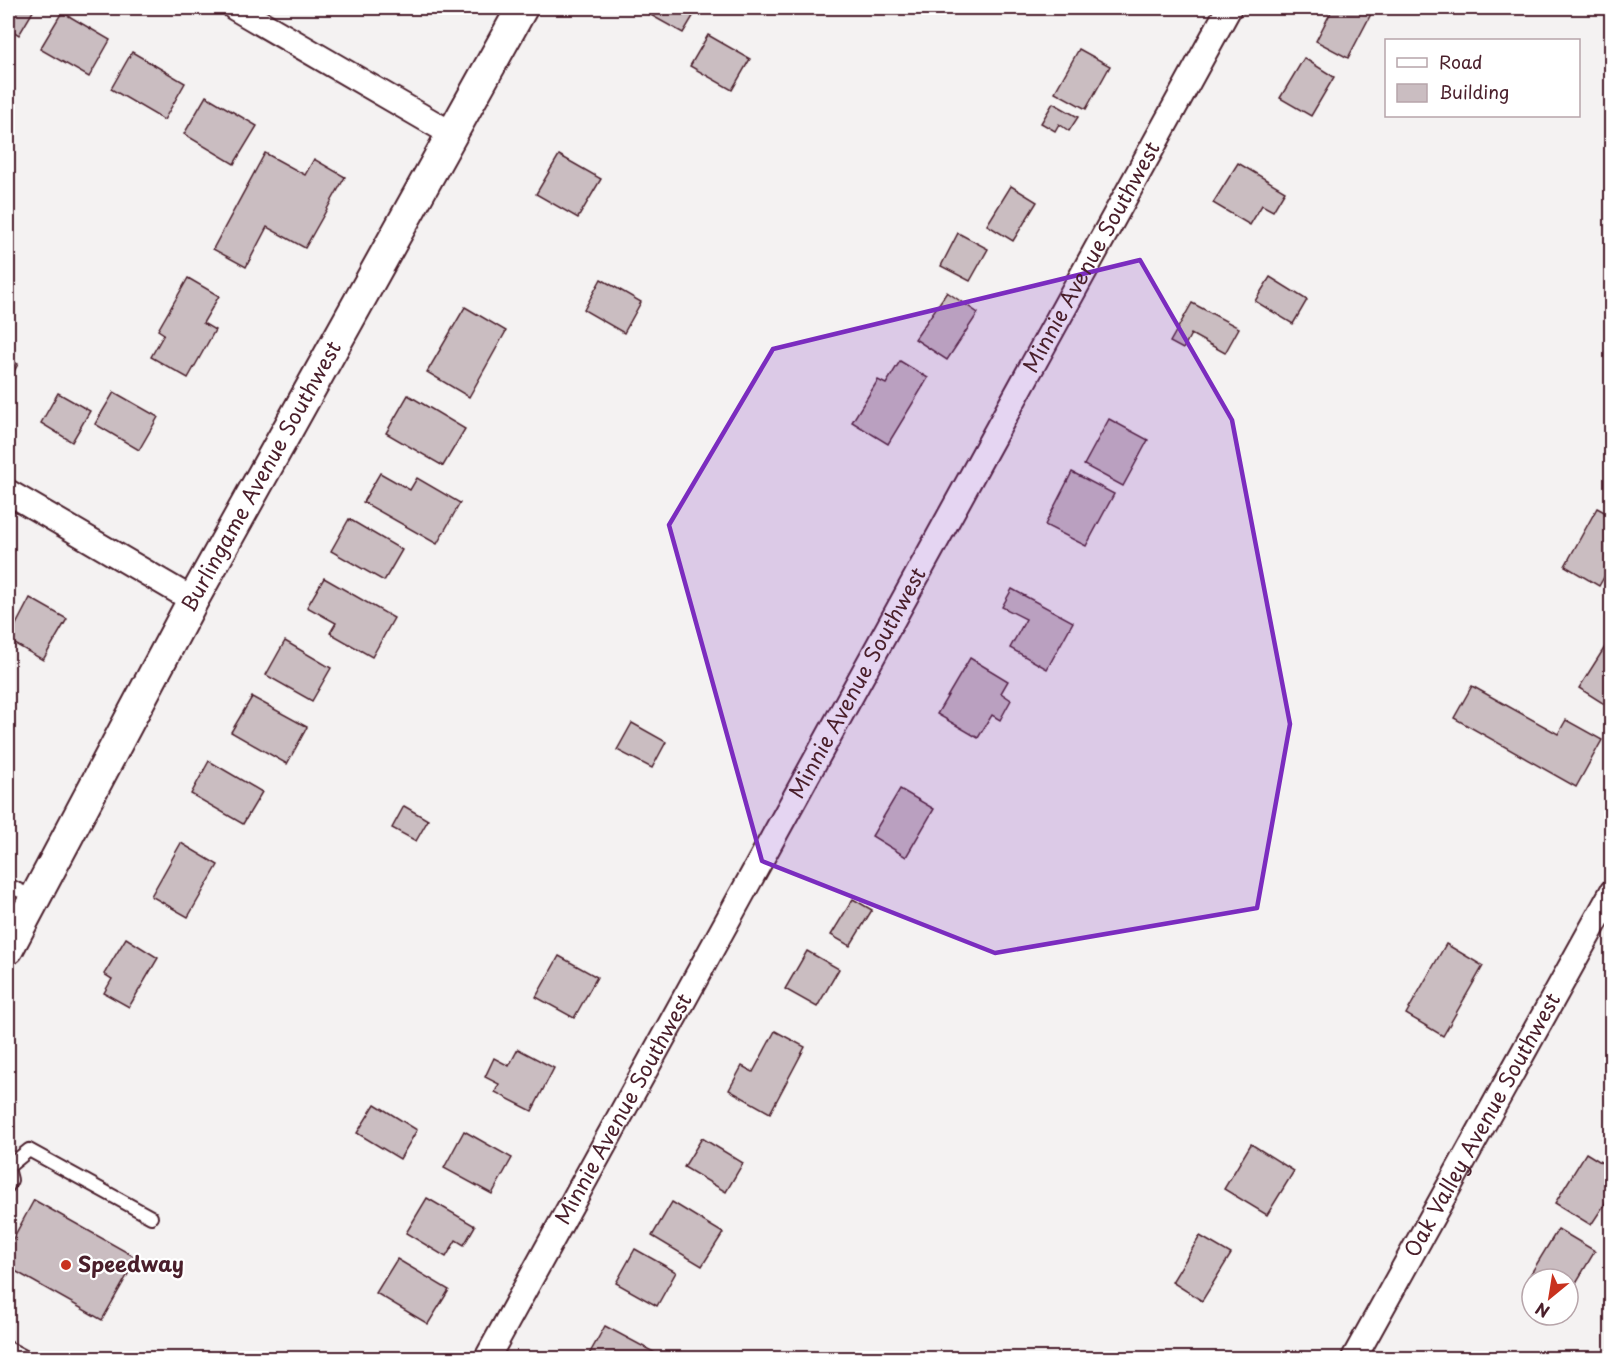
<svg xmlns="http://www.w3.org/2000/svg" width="1619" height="1366" font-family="'Playpen Sans',sans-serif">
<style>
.building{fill:#cabdc1;stroke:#4a1f2b;stroke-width:1.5}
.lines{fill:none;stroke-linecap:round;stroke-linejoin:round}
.service-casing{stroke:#4a1f2b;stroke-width:16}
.minor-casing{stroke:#4a1f2b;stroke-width:28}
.tertiary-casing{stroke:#4a1f2b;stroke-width:34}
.service{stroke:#fff;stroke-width:12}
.minor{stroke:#fff;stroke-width:24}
.tertiary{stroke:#fff;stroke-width:30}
.marked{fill:#7b2cbf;fill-opacity:0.2;stroke:#7b2cbf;stroke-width:4.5;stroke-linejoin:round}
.poi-dot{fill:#c8321e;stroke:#fff;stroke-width:2}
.labels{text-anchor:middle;stroke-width:4.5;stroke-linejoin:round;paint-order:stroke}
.street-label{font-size:21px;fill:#4a1f2b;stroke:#fff}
.poi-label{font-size:21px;font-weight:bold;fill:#4a1f2b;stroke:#fff;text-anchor:start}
</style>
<rect width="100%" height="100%" fill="#f4f2f2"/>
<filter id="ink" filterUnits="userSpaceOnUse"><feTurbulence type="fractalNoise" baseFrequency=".0167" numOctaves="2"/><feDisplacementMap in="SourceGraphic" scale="12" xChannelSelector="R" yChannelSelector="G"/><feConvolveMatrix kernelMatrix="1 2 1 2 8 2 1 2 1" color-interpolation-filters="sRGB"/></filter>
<g filter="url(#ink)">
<!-- building -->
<g class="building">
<polygon points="8,8 35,8 19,35 8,28"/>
<polygon points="638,8 698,8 683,33"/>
<polygon points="1333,8 1360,8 1371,14 1348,58 1316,41"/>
<polygon points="62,12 110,40 89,77 40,49"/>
<polygon points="708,35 750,59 732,90 690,66"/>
<polygon points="1079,49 1110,66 1086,109 1055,92"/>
<polygon points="132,52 185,83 164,120 111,89"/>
<polygon points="1304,58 1334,77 1311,116 1280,98"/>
<polygon points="206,96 257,126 234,164 184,134"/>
<polygon points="1053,103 1078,117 1069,131 1059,124 1055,131 1041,123"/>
<polygon points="265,153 305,175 314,159 345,177 305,248 267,227 246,267 213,249"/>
<polygon points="559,155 601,179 578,218 536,194"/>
<polygon points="1238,163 1285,191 1273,211 1262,205 1250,225 1213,203"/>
<polygon points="1011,186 1037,202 1013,241 987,225"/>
<polygon points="958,233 988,249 970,281 941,266"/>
<polygon points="1270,277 1307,300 1293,324 1255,301"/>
<polygon points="188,278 219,296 203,323 215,330 188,378 151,357 164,334 158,330"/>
<polygon points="601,279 641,302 624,333 584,310"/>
<polygon points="947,292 978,313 947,360 915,339"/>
<polygon points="1192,303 1239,328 1225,353 1191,334 1183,349 1170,342"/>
<polygon points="465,307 506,331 469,397 427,372"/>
<polygon points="8,359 18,364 8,382"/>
<polygon points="900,361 928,378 888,444 852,422 878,380 886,384"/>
<polygon points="114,392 158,417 139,450 95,424"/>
<polygon points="58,393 90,411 72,442 41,423"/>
<polygon points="408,395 465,429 443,466 386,433"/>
<polygon points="1109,419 1148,440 1123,486 1084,465"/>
<polygon points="1072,472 1114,494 1086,546 1045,525"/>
<polygon points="380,473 410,490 417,478 460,503 437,544 363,502"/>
<polygon points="1597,508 1612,516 1612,563 1599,586 1565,566"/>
<polygon points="349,519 402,550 384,581 331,551"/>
<polygon points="324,578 394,618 372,657 330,633 336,623 307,607"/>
<polygon points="1012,589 1073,622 1047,669 1010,648 1026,619 1002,607"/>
<polygon points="30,598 67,619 43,660 8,640"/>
<polygon points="1610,639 1612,640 1612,709 1579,688"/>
<polygon points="285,641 331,668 312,701 266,675"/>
<polygon points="970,658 1008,681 1001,693 1011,700 1000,720 992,715 978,738 937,714"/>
<polygon points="1472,686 1558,734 1566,720 1602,740 1576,787 1454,718"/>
<polygon points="252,697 307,727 287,764 231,732"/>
<polygon points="632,723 666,742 652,768 617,750"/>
<polygon points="209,761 262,792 243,824 191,794"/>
<polygon points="900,789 934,809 906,857 872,836"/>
<polygon points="404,806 428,820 416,841 392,828"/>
<polygon points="181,843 218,865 188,917 151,896"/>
<polygon points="853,899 872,910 850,946 831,935"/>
<polygon points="126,938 158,958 129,1007 104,993 112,979 104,974"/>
<polygon points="1446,944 1483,966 1443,1036 1406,1014"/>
<polygon points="807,951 839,969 817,1007 785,989"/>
<polygon points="559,956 597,977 574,1018 536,997"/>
<polygon points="775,1031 805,1047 770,1113 729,1090 742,1066 753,1072"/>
<polygon points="518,1049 554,1068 532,1111 495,1092 499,1084 485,1077 494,1058 509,1066"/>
<polygon points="375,1104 417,1130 400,1159 357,1133"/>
<polygon points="464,1131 512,1158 492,1194 444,1168"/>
<polygon points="702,1138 743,1163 726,1192 684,1167"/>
<polygon points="1251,1144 1294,1171 1267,1215 1224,1189"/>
<polygon points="1586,1153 1612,1169 1612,1193 1591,1225 1555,1203"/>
<polygon points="427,1198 475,1226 464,1245 456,1240 446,1257 406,1233"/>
<polygon points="34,1200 137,1258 102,1320 8,1267 8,1248"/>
<polygon points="672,1202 723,1233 702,1266 652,1236"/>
<polygon points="1558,1229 1595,1251 1568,1296 1568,1279 1532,1279 1532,1283 1527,1280"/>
<polygon points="1200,1236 1231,1254 1202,1301 1172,1282"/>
<polygon points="635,1249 676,1272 657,1306 616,1283"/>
<polygon points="397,1259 449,1290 428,1324 376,1293"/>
<polygon points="605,1326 661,1356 660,1358 587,1358"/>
</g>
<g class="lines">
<!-- service casing -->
<g class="service-casing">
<g id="service">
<polyline points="8,885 35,898"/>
<polyline points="8,1167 29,1150 151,1217"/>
<polyline points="8,1168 11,1180 8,1186"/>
<polyline points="8,1348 27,1358"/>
</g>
</g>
<!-- minor casing -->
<g class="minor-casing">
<g id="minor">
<polyline points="235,8 452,134"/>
<polyline points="8,492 193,600"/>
<path id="s1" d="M487,1358L1229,8"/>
<path id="s2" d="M1354,1358L1612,892"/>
</g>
</g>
<!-- tertiary casing -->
<g class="tertiary-casing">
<g id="tertiary">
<path id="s3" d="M8,949L193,600L522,8"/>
</g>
</g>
<!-- service -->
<use href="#service" class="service"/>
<!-- minor -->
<use href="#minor" class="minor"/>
<!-- tertiary -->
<use href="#tertiary" class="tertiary"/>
</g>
</g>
<!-- marked area -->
<path class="marked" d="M1140,260L1232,420L1290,724L1257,908L995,953L762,861L669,525L773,349Z"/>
<!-- markers -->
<circle class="poi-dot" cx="66" cy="1265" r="6"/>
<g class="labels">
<!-- street labels -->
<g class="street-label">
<text dy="7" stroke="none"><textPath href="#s1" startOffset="1256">Minnie Avenue Southwest</textPath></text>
<text dy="7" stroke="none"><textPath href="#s3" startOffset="536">Burlingame Avenue Southwest</textPath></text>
<text dy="7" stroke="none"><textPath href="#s1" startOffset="770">Minnie Avenue Southwest</textPath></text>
<text dy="7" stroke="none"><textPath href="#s1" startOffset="284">Minnie Avenue Southwest</textPath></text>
<text dy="7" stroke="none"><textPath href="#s2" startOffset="266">Oak Valley Avenue Southwest</textPath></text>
</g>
<!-- poi labels -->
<g class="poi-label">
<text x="78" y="1272">Speedway</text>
</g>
</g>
<!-- margin -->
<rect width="1619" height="1366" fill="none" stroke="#fff" stroke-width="30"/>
<rect x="15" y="15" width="1589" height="1336" fill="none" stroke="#4a1f2b" stroke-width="2" filter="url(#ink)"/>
<!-- legend -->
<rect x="1385" y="39" width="195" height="78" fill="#ffffff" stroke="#b7a5aa" stroke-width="1.5"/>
<rect x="1397" y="58" width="30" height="9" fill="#ffffff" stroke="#b7a5aa" stroke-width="1.5"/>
<text x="1439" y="69" font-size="18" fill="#4a1f2b">Road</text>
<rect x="1397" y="84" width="30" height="18" fill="#cabdc1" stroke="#b7a5aa" stroke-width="1.5"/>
<text x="1439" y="99" font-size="18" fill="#4a1f2b">Building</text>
<!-- north arrow -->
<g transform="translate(1550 1297) rotate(210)"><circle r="28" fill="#ffffff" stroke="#b7a5aa" stroke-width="1.5"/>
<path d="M0-4.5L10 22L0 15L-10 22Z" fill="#c8321e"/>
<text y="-9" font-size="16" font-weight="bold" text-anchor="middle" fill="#4a1f2b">N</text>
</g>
</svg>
